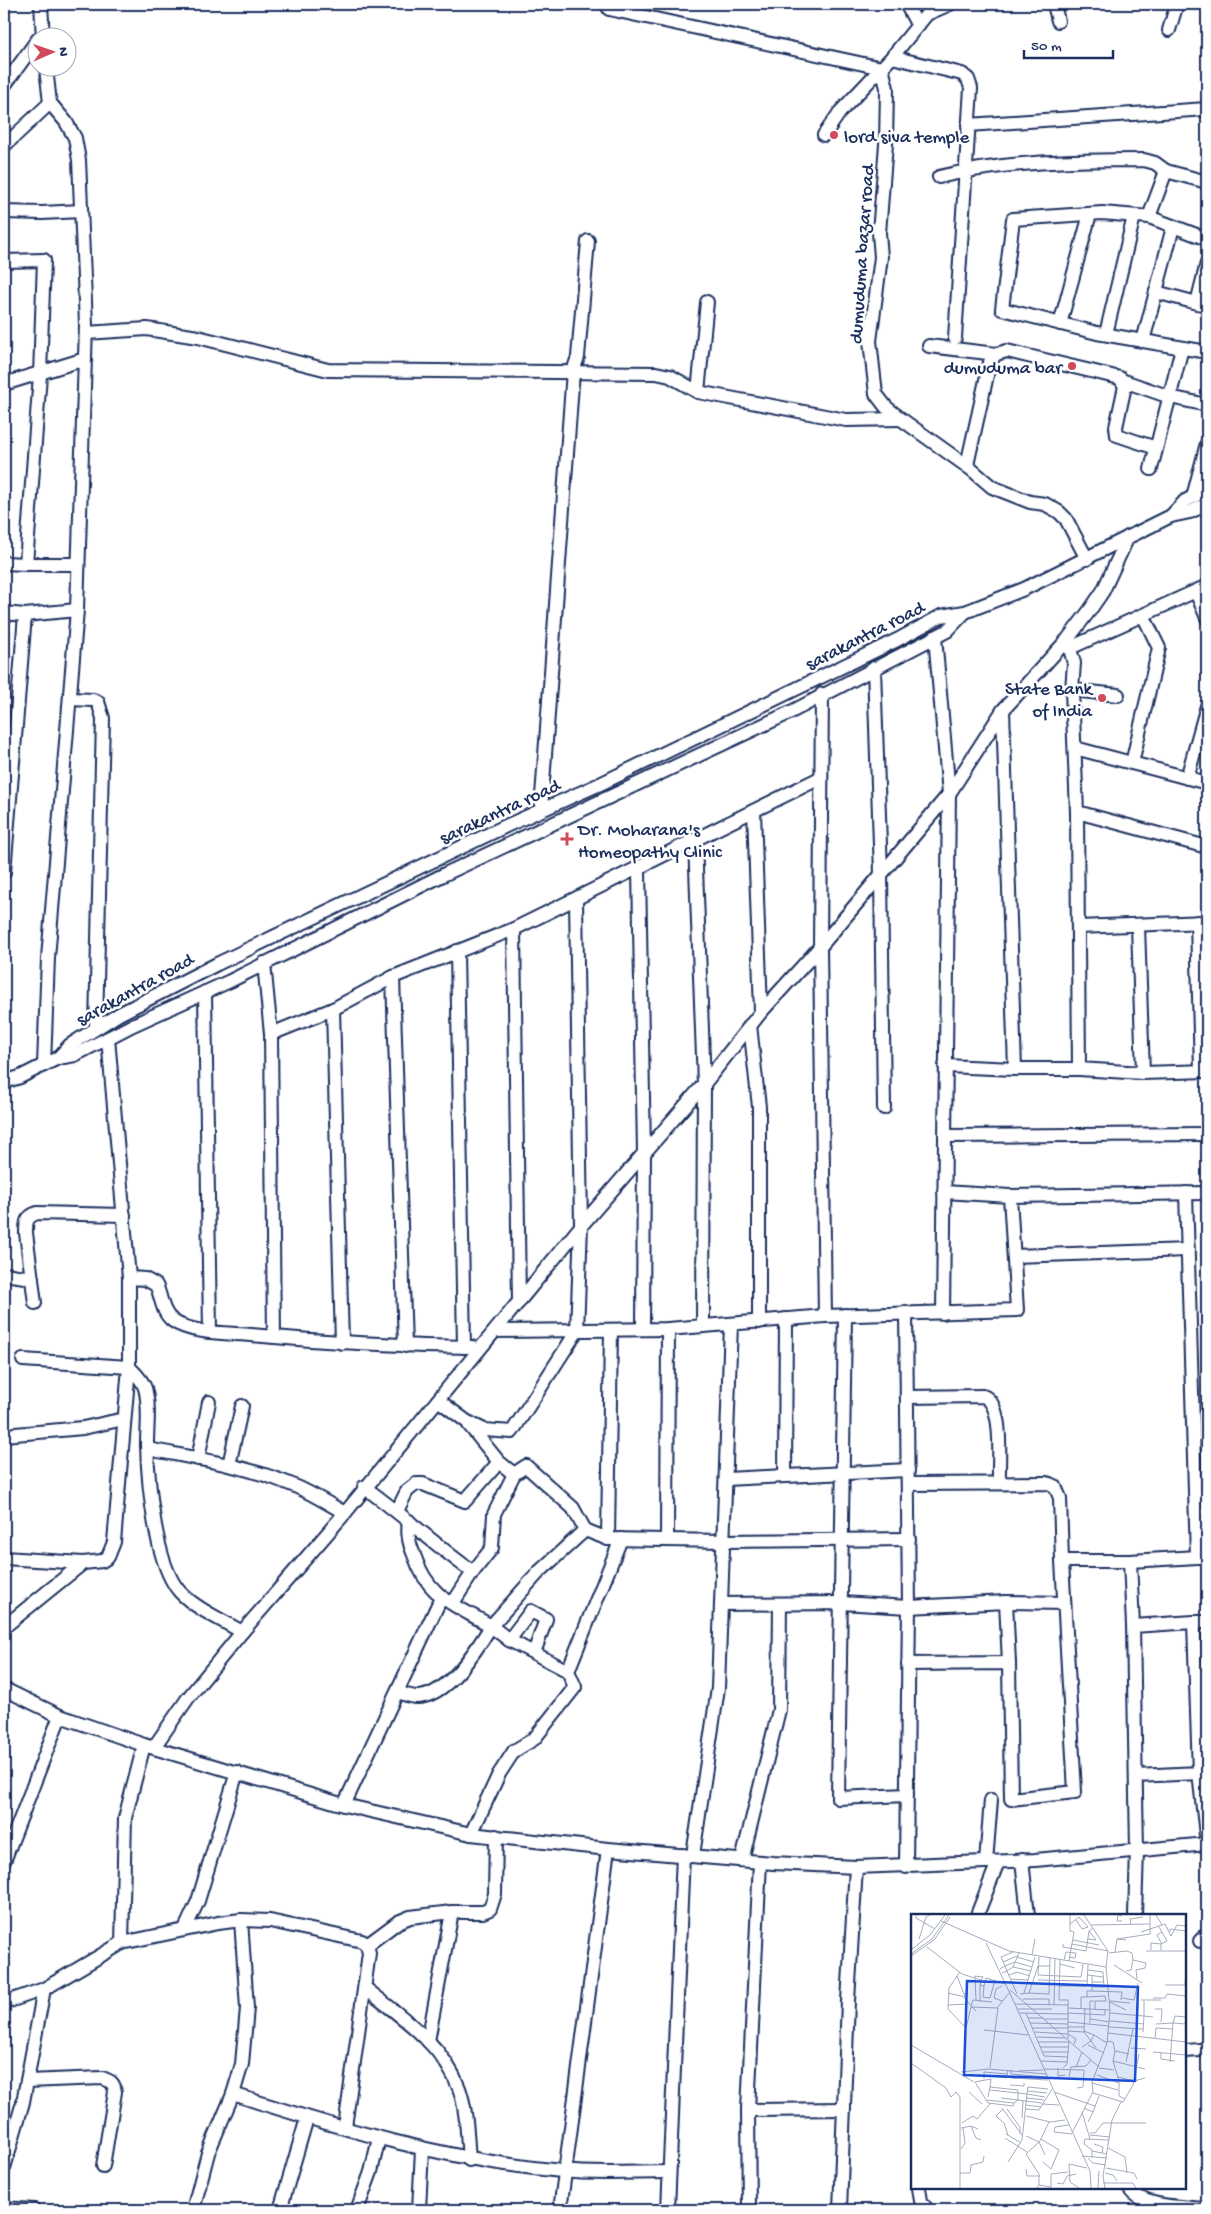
<svg xmlns="http://www.w3.org/2000/svg" width="1211" height="2214" font-family="'Gochi Hand',sans-serif">
<style>
.lines{fill:none;stroke-linecap:round;stroke-linejoin:round}
.minor-casing{stroke:#1b2f5e;stroke-width:16}
.minor{stroke:#fff;stroke-width:12}
.poi-dot{fill:#d1495b;stroke:#fff;stroke-width:2}
.labels{text-anchor:middle;stroke-width:5;stroke-linejoin:round;paint-order:stroke}
.poi-label{font-size:19px;fill:#1b2f5e;stroke:#fff;text-anchor:start}
.street-label{font-size:19px;fill:#1b2f5e;stroke:#fff}
.inset-road{fill:none;stroke:#a4acbf;stroke-width:1}
.view{fill:#1d4ed8;fill-opacity:0.15;stroke:#1d4ed8;stroke-width:2.5}
.inset-edge{fill:none;stroke:#1b2f5e;stroke-width:2.5}
</style>
<rect width="100%" height="100%" fill="#fff"/>
<filter id="ink" filterUnits="userSpaceOnUse"><feTurbulence type="fractalNoise" baseFrequency=".02" numOctaves="2"/><feDisplacementMap in="SourceGraphic" scale="10" xChannelSelector="R" yChannelSelector="G"/><feConvolveMatrix kernelMatrix="1 2 1 2 8 2 1 2 1" color-interpolation-filters="sRGB"/></filter>
<g filter="url(#ink)">
<g class="lines">
<!-- minor casing -->
<g class="minor-casing">
<g id="minor">
<polyline points="41,4 43,38"/>
<polyline points="614,4 609,9 882,68 887,88 886,144 879,233 881,257 870,341 876,394 886,407 901,419 971,469 992,487 1030,502 1045,504 1059,512 1066,519 1087,559"/>
<polyline points="906,4 918,26"/>
<polyline points="1054,4 1058,21"/>
<polyline points="1169,30 1177,4"/>
<polyline points="892,57 962,74 968,79 971,88 955,338"/>
<polyline points="4,86 38,39"/>
<polyline points="968,125 1207,109"/>
<polyline points="824,135 840,112 892,57 927,14 950,4"/>
<polyline points="4,146 50,103"/>
<path d="M939,177C1006,161 1076,160 1144,160L1155,163L1166,171"/>
<polyline points="1207,182 1166,171 1149,217 1207,239"/>
<polyline points="4,212 42,213 81,211"/>
<polyline points="1149,217 1102,213 1013,219 1002,309 1097,333 1207,352"/>
<polyline points="4,261 44,260 40,375 26,564 78,564"/>
<polyline points="1207,263 1197,303 1207,305"/>
<polyline points="1156,292 1197,303"/>
<polyline points="1060,324 1090,214"/>
<polyline points="86,333 147,329 198,337 328,370 656,373 670,376 698,392 846,420 901,419"/>
<polyline points="1106,334 1134,216"/>
<polyline points="1143,341 1173,227"/>
<polyline points="929,346 996,354"/>
<polyline points="1124,381 1170,397 1207,405"/>
<polyline points="4,384 85,359"/>
<polyline points="698,392 707,302"/>
<polyline points="967,465 990,362 996,354 1007,351 1120,378 1125,386 1116,427 1117,435 1156,448"/>
<polyline points="1151,469 1182,348"/>
<polyline points="1193,497 1207,443"/>
<polyline points="1171,516 1185,501 1207,490"/>
<polyline points="4,563 26,564"/>
<polyline points="1196,592 1207,618"/>
<polyline points="4,613 25,615"/>
<polyline points="935,637 949,794 943,1313"/>
<polyline points="1068,642 1074,663 1072,690 1118,695"/>
<polyline points="1070,648 1207,586"/>
<polyline points="874,668 881,874 884,1108"/>
<polyline points="1072,690 1077,812 1207,847"/>
<polyline points="822,694 820,947 825,1316"/>
<polyline points="70,699 93,700 98,702 103,718 96,1028"/>
<polyline points="1075,748 1207,783"/>
<polyline points="1132,763 1159,648 1143,615"/>
<polyline points="1187,778 1207,706"/>
<polyline points="541,810 573,371 578,357 588,241"/>
<polyline points="754,811 761,1012"/>
<polyline points="1077,812 1079,1069 1143,1073 1207,1071"/>
<polyline points="695,841 704,1084 703,1326"/>
<polyline points="639,869 644,1153 643,1329"/>
<polyline points="4,872 25,615 77,610"/>
<polyline points="1197,922 1201,1071"/>
<polyline points="1138,926 1143,1073"/>
<polyline points="1078,927 1207,922"/>
<polyline points="514,929 519,1302"/>
<polyline points="457,951 464,1347"/>
<polyline points="264,963 271,1034"/>
<polyline points="393,977 405,1346"/>
<polyline points="205,992 210,1332"/>
<polyline points="333,1009 342,1343"/>
<polyline points="750,1025 759,1107 759,1322"/>
<polyline points="58,1058 70,1045 119,1014 217,964 508,825 600,784 897,640 941,616 965,612 1024,589 1171,516 1190,512 1207,504"/>
<polyline points="44,1065 48,958 77,610 86,325 79,160 75,138 66,122 50,103 46,68"/>
<polyline points="945,1066 1015,1069 1003,710"/>
<polyline points="1015,1069 1079,1069"/>
<polyline points="4,1082 20,1077 58,1058 75,1055 133,1025 230,981 445,874 789,713 947,631 965,612"/>
<polyline points="945,1136 1207,1134"/>
<polyline points="944,1192 1010,1196"/>
<polyline points="1186,1193 1197,1557 1207,1557"/>
<polyline points="1014,1256 1188,1250"/>
<polyline points="4,1274 32,1278"/>
<path d="M129,1278L145,1279L156,1285C162,1297 161,1312 173,1321C191,1334 229,1333 251,1335C325,1342 398,1346 472,1347"/>
<path d="M35,1303L26,1233C26,1222 26,1217 37,1213L124,1215"/>
<polyline points="906,1312 909,1607 906,1867"/>
<polyline points="845,1315 838,1798 907,1795"/>
<polyline points="611,1330 608,1539 724,1541 909,1539"/>
<polyline points="495,1331 668,1329 825,1316 1017,1310 1010,1196 1207,1193"/>
<polyline points="274,1337 271,1034 333,1009 393,977 514,929 820,778"/>
<path d="M23,1360L129,1367C135,1373 142,1379 145,1388C150,1406 147,1426 147,1445C148,1482 155,1565 180,1592C196,1609 222,1620 242,1632"/>
<path d="M907,1397L983,1396C1005,1404 998,1461 999,1482"/>
<polyline points="438,1400 466,1421 484,1430 512,1432 577,1331 581,1226 576,899"/>
<polyline points="469,1425 499,1462 514,1474 526,1466 573,1508 585,1530"/>
<polyline points="4,1435 83,1428 124,1419"/>
<path d="M148,1449C198,1459 249,1466 297,1487C313,1494 329,1504 345,1513"/>
<polyline points="198,1459 209,1402"/>
<polyline points="229,1465 242,1406"/>
<polyline points="785,1476 786,1319"/>
<polyline points="726,1479 908,1470"/>
<polyline points="908,1484 1047,1483 1055,1486 1060,1498 1062,1561"/>
<path d="M364,1487C402,1514 435,1545 473,1572"/>
<polyline points="397,1511 407,1491 416,1484 423,1484 465,1501 499,1462"/>
<path d="M409,1521C407,1534 409,1543 414,1555C429,1599 454,1604 491,1626L538,1573L585,1530L608,1539"/>
<polyline points="667,1540 668,1329"/>
<polyline points="4,1558 83,1563 102,1561 108,1557 114,1542 129,1367 129,1278 108,1038"/>
<polyline points="1130,1561 1197,1557"/>
<polyline points="1006,1602 1064,1603"/>
<polyline points="453,1603 473,1572 492,1548 494,1514 514,1474"/>
<polyline points="721,1604 841,1603 909,1607 1006,1602 1009,1663"/>
<polyline points="4,1627 83,1563"/>
<polyline points="509,1640 531,1611 546,1619 534,1653"/>
<polyline points="908,1664 1009,1663 1011,1799 1075,1792 1062,1561 1130,1561 1133,1626"/>
<polyline points="4,1689 60,1716 144,1745 344,1805 471,1834 608,1849 773,1863 856,1867 1035,1860 1207,1844"/>
<path d="M398,1692C404,1694 410,1697 417,1697C447,1697 477,1649 491,1626L509,1640L568,1671L621,1539"/>
<polyline points="154,1747 188,1698 242,1632 345,1513 581,1226 704,1084 761,1012 820,947 949,794 1003,710 1067,640 1090,610 1103,591 1128,537"/>
<polyline points="1136,1776 1199,1773 1194,1622 1207,1622"/>
<polyline points="344,1805 441,1598"/>
<polyline points="471,1834 499,1774 514,1751 534,1739 575,1687 568,1671"/>
<polyline points="1207,1844 1199,1773 1207,1773"/>
<polyline points="693,1855 718,1688 731,1324"/>
<polyline points="742,1860 779,1710 780,1604"/>
<polyline points="1022,1860 1028,1915"/>
<polyline points="4,1861 60,1716"/>
<polyline points="986,1862 991,1800"/>
<polyline points="977,1915 998,1862"/>
<polyline points="1135,1915 1137,1850 1133,1626 1194,1622"/>
<polyline points="185,1929 198,1901 237,1772"/>
<polyline points="1200,1941 1207,1934"/>
<polyline points="122,1943 125,1818 144,1745"/>
<polyline points="367,1945 398,1922 410,1917 452,1912 483,1912 490,1909 495,1894 496,1836"/>
<path d="M365,1988C401,2017 442,2043 459,2088C467,2110 467,2136 469,2160"/>
<polyline points="4,2003 44,1989 122,1943 218,1923 241,1920 270,1921 362,1941 367,1945 369,1953 345,2127"/>
<polyline points="428,2041 452,1912"/>
<polyline points="1185,2051 1200,2050"/>
<path d="M27,2081L102,2078C111,2081 114,2083 115,2092L103,2166"/>
<path d="M233,2094C341,2129 449,2161 562,2171C597,2175 633,2172 668,2172"/>
<polyline points="748,2110 844,2109"/>
<polyline points="4,2168 23,2102 44,1989"/>
<polyline points="919,2188 921,2201 927,2210"/>
<path d="M1129,2188C1140,2208 1185,2207 1207,2209"/>
<polyline points="4,2208 34,2210"/>
<polyline points="193,2210 208,2153 233,2094 242,2064 247,2008 241,1920"/>
<polyline points="280,2210 307,2118"/>
<polyline points="357,2210 371,2172 379,2138"/>
<polyline points="419,2210 422,2149"/>
<polyline points="560,2210 608,1849"/>
<polyline points="668,2210 683,1855"/>
<polyline points="749,2210 748,2110 760,1862"/>
<polyline points="840,2210 848,2001 856,1867"/>
</g>
</g>
<!-- minor -->
<use href="#minor" class="minor"/>
</g>
</g>
<!-- markers -->
<g class="poi-dot">
<circle cx="834" cy="135" r="5"/>
<circle cx="1072" cy="366" r="5"/>
<circle cx="1102" cy="698" r="5"/>
<path d="M564.5 831.5h5v5h5v5h-5v5h-5v-5h-5v-5h5z"/>
</g>
<g class="labels">
<!-- poi labels -->
<g class="poi-label">
<text x="844" y="142">lord siva temple</text>
<text x="1062" y="373" text-anchor="end">dumuduma bar</text>
<text x="1092" y="694" text-anchor="end">State Bank<tspan x="1092" dy="22">of India</tspan></text>
<text x="578" y="835">Dr. Moharana's<tspan x="578" dy="22">Homeopathy Clinic</tspan></text>
</g>
<!-- street labels -->
<g class="street-label">
<text transform="translate(860 254) rotate(-86)" y="7">dumuduma bazar road</text>
<text transform="translate(864 634) rotate(-27)" y="7">sarakantra road</text>
<text transform="translate(499 810) rotate(-25)" y="7">sarakantra road</text>
<text transform="translate(134 988) rotate(-29)" y="7">sarakantra road</text>
</g>
</g>
<!-- overview -->
<g transform="translate(911 1914)">
<rect width="275" height="275" fill="#fff"/>
<path class="inset-road" d="M5,1V4L24,15M211,2L207,1L206,7H211M165,6L171,15L177,13M30,7L98,37L195,53L197,37L173,1M159,10L168,3L177,13M180,11L239,10V1M220,11L219,5L232,3M251,11L254,10L260,22L266,11L275,12M248,13L256,27L250,30V36M230,18L251,11L245,1M251,18L246,21L251,30M259,18V15L275,17M8,25L15,3L19,1M177,25L185,26L178,17M206,25L239,20V10M162,26L188,31M75,29L103,88M152,30V33L175,37L178,17L182,14M161,30L197,37M16,33L51,60L70,66M0,36L19,21L34,1M240,36V29L250,30M235,37H275M102,38L90,43L94,52L104,48L121,53M204,38L206,25L215,26M198,39L216,37L221,39L222,46L235,49L234,54L225,56L226,65M0,40L21,25L38,1M121,41L124,25M0,42L23,26L39,3M106,43L123,48M149,45L148,86H157V125M153,46L155,38L165,39L164,44L158,43M158,47L163,18L159,17V1M92,48L106,42M149,50L164,54M203,51L231,69M102,53L120,57M89,55L94,52L96,57L91,59M177,56L192,58L193,73L199,72M215,57L220,56L222,46M49,58L46,62L53,80M98,61L106,58L119,62M127,61L170,63L172,50M127,61L128,43M177,61L192,63M181,61V68H193M46,62L38,74L37,95L55,114L60,93L86,94L99,78M72,62L69,71L73,72L75,64L94,70M100,65L117,66M127,66L176,67M181,68V73H193M254,71H274L275,56M73,72L72,83L79,84L84,66M91,72L85,75L83,84L91,87M148,72H176L177,51M181,73V77L211,78L210,86M99,76L188,153M181,77H176V83L194,82L195,87H184V95M37,79L54,83M57,79L53,80L54,85L65,97M113,79L124,43M118,79L138,80L139,44M106,80L96,57L102,53L108,39M109,80L118,79L127,52H139M211,84L223,86L227,69M242,84H254L256,80L275,82M112,85H138V90M65,86L64,62L71,63M230,86H250M199,87L219,89M233,87V102L242,103M69,88V71M103,88L179,257L180,274M199,88L215,96M104,90L157,91M37,91L57,90M143,91L144,45M60,92L62,86L81,88M157,94L199,96M170,94V83H176M107,95H141M244,95H251L250,108M109,99L157,100M115,99L133,142L157,143M157,99L194,101V95M199,99L233,102L232,118M117,104H133M134,105H157M179,105L199,108M199,107L233,110M157,108L198,112M120,109L157,110M179,109V87H183M245,110L262,109L264,102L275,103M157,113H173M198,113L232,115M122,114H157M73,116L117,121M157,117L173,118L174,94M173,117L183,121L180,127L185,134M124,118L157,120L165,125L163,130M197,119L275,128M183,121L196,129M126,123L154,124M244,124L245,114L262,115M196,127L202,128L204,137M127,128H158M0,131L63,168M177,131L193,139M129,133H158M171,133L180,127L173,118M220,134L235,135M132,138H157M242,138L275,141M250,139V145L264,147M130,147L156,148M202,147L234,155M215,148L222,115M259,148L262,109L275,110M0,149L35,174L40,183L45,178L49,183V274M165,153L171,138M79,154L87,94M147,154V162L154,161M152,154L156,150L158,128M188,154L203,156M133,155L173,156L172,173L166,174M100,156V160L136,163M107,157L132,156M50,158L78,155L135,160M73,161L96,164V160M186,161L208,169M158,163L160,153L175,152L180,146M207,163L223,167L234,164M100,164L137,166M73,165V158L96,160L97,156M181,169L207,176M99,171L113,172V169M79,173L80,165L64,168L77,189L102,192L103,189M79,176L116,180L117,173L137,175M116,177L136,179M58,178L71,190M143,178L184,192M182,179L212,188L222,171L228,140M77,183L79,173L107,176V186M90,184L131,189M116,184L133,186M214,185L208,182V167L202,147L204,137L218,140M75,186L103,189L107,186M131,190L148,191M115,191L130,193M91,194L111,221M173,194L182,198L177,208M92,195L85,202L93,209L97,221M96,195L109,213V220M115,195L128,196L141,175M171,198L179,225M182,198L188,182M115,202L139,208L154,206M111,204L112,187M51,209L62,202L66,205L79,190M158,211L144,213L143,218L161,220M60,212L65,224L70,226M50,214L60,212L67,215M161,219L182,178L181,168L196,129L199,96L195,53M179,219H184L192,209H235M95,220L110,229M179,221L199,223M115,222L128,228L134,241M94,224L116,238M130,225L148,236L140,255L132,248M183,230L192,233L191,239M197,234L214,243L216,259M50,235L54,229L52,214M181,237L196,240M171,242L196,244M177,244L182,249L195,251M181,244V236L173,230L174,225L198,226M97,248L111,226L116,180L134,183M195,254L223,259L226,265M115,255L116,262H129M49,259H59L60,251L72,248L73,242M194,259L202,261L206,267M146,269L152,270L156,262L165,260M192,269H222L225,274M128,271V260L115,240L129,227L138,208M126,274L128,271L140,273M140,274V260L157,258M168,274L159,268L158,250L176,254M187,274L188,257M194,274L192,262L201,206L210,188"/>
<path class="view" d="M56,67L227,73L224,167L53,161Z"/>
<rect width="275" height="275" class="inset-edge"/>
</g>
<!-- margin -->
<rect width="1211" height="2214" fill="none" stroke="#fff" stroke-width="20"/>
<rect x="10" y="10" width="1191" height="2194" fill="none" stroke="#1b2f5e" stroke-width="2" filter="url(#ink)"/>
<!-- north arrow -->
<g transform="translate(52 52) rotate(88)"><circle r="24" fill="#ffffff" stroke="#a4acbf"/>
<path d="M0-4L9 19L0 12L-9 19Z" fill="#d1495b"/>
<text y="-8" font-size="14" font-weight="bold" text-anchor="middle" fill="#1b2f5e">N</text>
</g>
<!-- scale -->
<path d="M1024 50v8h89v-8" fill="none" stroke="#1b2f5e" stroke-width="2.5"/>
<text x="1031" y="50" font-size="15" fill="#1b2f5e" stroke="#ffffff" stroke-width="4" paint-order="stroke">50 m</text>
</svg>
